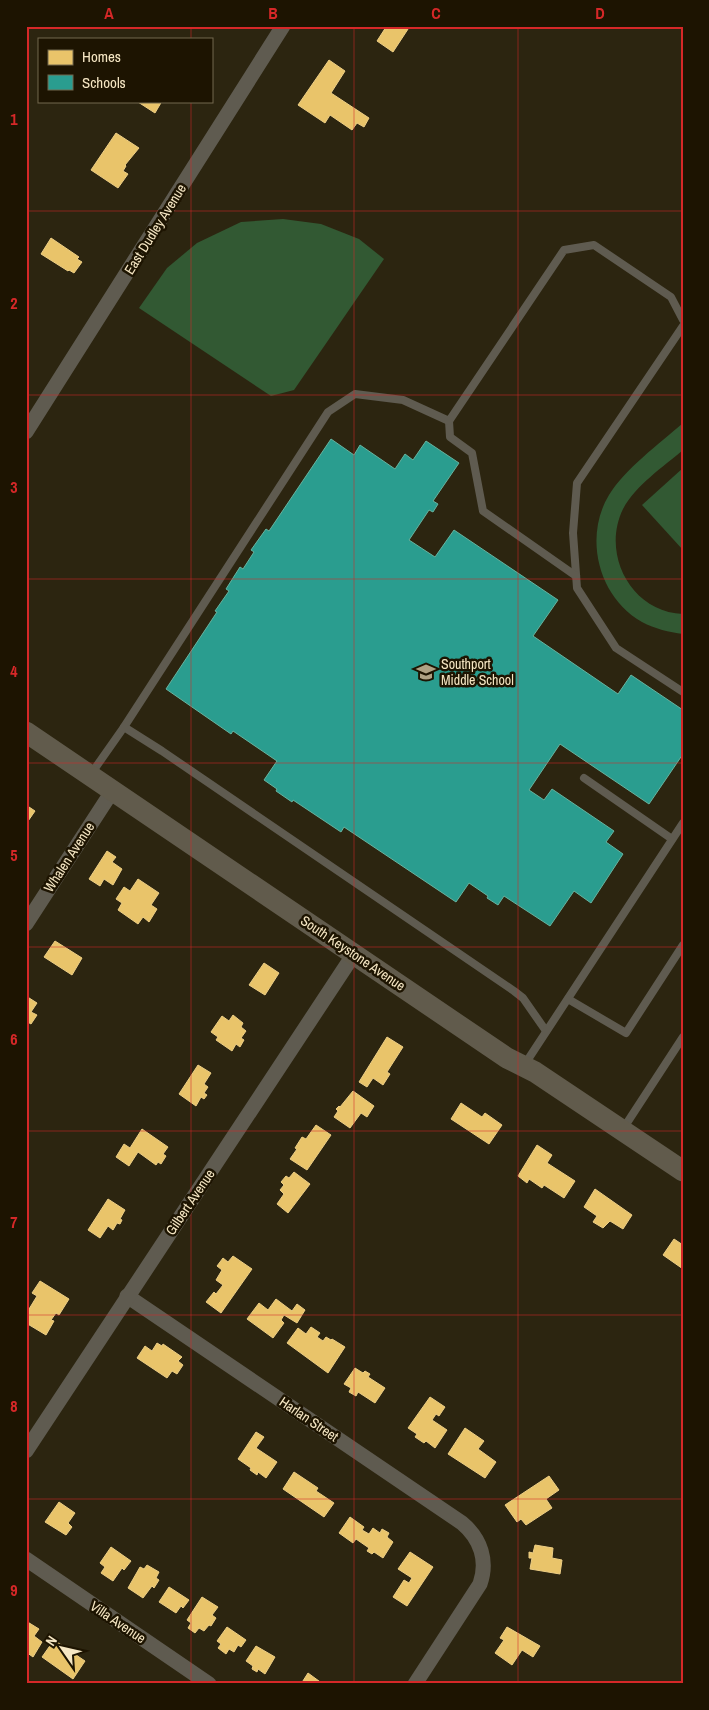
<svg xmlns="http://www.w3.org/2000/svg" width="709" height="1710" font-family="'Archivo Narrow',sans-serif">
<style>
.green{fill:#325933}
.homes{fill:#e9c46a;stroke:#edce85}
.schools{fill:#2a9d8f;stroke:#67b39f}
.lines{fill:none;stroke-linecap:round;stroke-linejoin:round}
.lane{stroke:#5f5b50;stroke-width:8}
.street{stroke:#5f5b50;stroke-width:15}
.secondary{stroke:#615b4c;stroke-width:21}
.grid{fill:none;stroke:#d62828;stroke-width:1;stroke-opacity:0.55}
.labels{text-anchor:middle;stroke-width:5;stroke-linejoin:round;paint-order:stroke}
.street-label{font-size:14px;fill:#f5e6c3;stroke:#1d1401}
.poi-label{font-size:14px;fill:#f5e6c3;stroke:#1d1401;text-anchor:start}
.neatline{fill:none;stroke:#d62828;stroke-width:2}
.grid-label{font-size:16px;text-anchor:middle;font-weight:bold;fill:#d62828}
</style>
<rect width="100%" height="100%" fill="#2c2510"/>
<!-- green -->
<g class="green">
<polygon points="283,219 321,224 359,239 384,259 294,390 271,396 139,308 167,268 197,243 241,222"/>
<path d="M683,423V450C663,467 636,485 623,509C601,554 631,612 683,614V634C669,632 655,629 642,622C599,598 583,538 609,495C625,469 659,444 683,423Z"/>
<polygon points="683,468 683,550 642,505"/>
</g>
<!-- homes -->
<g class="homes">
<polygon points="384,26 410,26 393,52 377,41 386,27"/>
<polygon points="329,60 345,71 331,93 369,118 364,127 357,123 352,130 330,115 325,123 298,105"/>
<polygon points="139,101 162,101 155,113 138,102"/>
<polygon points="116,133 139,148 125,165 126,166 123,171 128,174 118,188 91,170"/>
<polygon points="51,238 79,257 77,259 82,262 74,273 69,270 68,271 41,254"/>
<polygon points="26,805 35,811 26,824"/>
<polygon points="107,851 116,857 112,862 122,869 113,885 104,879 100,886 89,879"/>
<polygon points="138,879 159,893 151,905 157,909 149,922 143,917 138,924 118,910 122,903 116,899 124,887 130,891"/>
<polygon points="55,941 82,958 72,975 44,957"/>
<polygon points="264,963 279,973 265,995 249,985"/>
<polygon points="26,996 37,1003 31,1012 37,1015 31,1024 26,1021"/>
<polygon points="233,1015 243,1023 241,1027 246,1031 241,1038 244,1040 240,1047 236,1044 232,1051 216,1040 218,1037 211,1032 222,1016 229,1021"/>
<polygon points="387,1037 403,1047 387,1072 390,1074 383,1085 373,1078 367,1087 359,1082"/>
<polygon points="198,1065 211,1073 204,1084 208,1087 204,1093 207,1095 204,1099 201,1097 196,1106 179,1094"/>
<polygon points="353,1091 374,1106 367,1117 361,1113 350,1128 334,1117 338,1111 336,1109 339,1106 340,1107"/>
<polygon points="461,1103 482,1117 485,1113 502,1125 489,1144 451,1119"/>
<polygon points="316,1125 331,1135 307,1170 290,1159 297,1149 295,1148 302,1137 306,1139"/>
<polygon points="142,1129 168,1147 163,1154 166,1156 161,1164 158,1162 156,1165 138,1152 129,1166 116,1157 124,1144 130,1148"/>
<polygon points="537,1145 552,1155 547,1163 575,1181 564,1198 544,1185 542,1188 529,1179 527,1183 518,1176"/>
<polygon points="294,1172 310,1184 288,1213 277,1204 284,1194 280,1190 284,1185 281,1182 286,1176 289,1178"/>
<polygon points="595,1189 632,1215 623,1229 610,1221 603,1228 593,1222 597,1216 584,1207"/>
<polygon points="108,1199 125,1210 120,1219 122,1220 120,1224 117,1223 113,1230 108,1226 100,1238 88,1230"/>
<polygon points="674,1239 683,1245 683,1269 663,1255"/>
<polygon points="233,1256 252,1269 221,1313 206,1302 214,1292 216,1294 223,1285 216,1280 222,1270 217,1266 223,1258 228,1262"/>
<polygon points="40,1281 69,1299 59,1315 56,1313 51,1320 54,1321 46,1335 26,1323 26,1314 37,1296 32,1293"/>
<polygon points="276,1299 292,1311 297,1304 305,1310 297,1323 284,1315 281,1320 284,1323 273,1338 247,1319 259,1303 268,1310"/>
<polygon points="311,1327 320,1333 317,1337 323,1341 326,1337 331,1340 332,1339 345,1347 328,1373 287,1343 298,1328 306,1334"/>
<polygon points="157,1343 162,1346 163,1344 182,1357 178,1361 183,1365 177,1374 172,1371 167,1378 137,1358 145,1346 152,1351"/>
<polygon points="355,1368 363,1373 365,1371 370,1374 368,1377 385,1388 375,1403 358,1392 356,1396 349,1392 351,1388 344,1384"/>
<polygon points="430,1397 445,1407 439,1416 436,1414 432,1420 447,1430 435,1448 426,1441 424,1443 415,1437 417,1434 408,1428"/>
<polygon points="465,1428 484,1441 478,1449 496,1462 485,1478 448,1454"/>
<polygon points="256,1432 264,1437 256,1448 277,1462 266,1478 258,1472 257,1475 250,1470 251,1468 238,1459"/>
<polygon points="294,1472 318,1488 316,1491 334,1503 324,1517 283,1489"/>
<polygon points="549,1476 559,1490 546,1499 552,1508 526,1525 521,1519 517,1522 505,1505"/>
<polygon points="59,1502 75,1513 68,1523 72,1527 66,1535 45,1522"/>
<polygon points="350,1517 364,1527 362,1530 369,1534 373,1528 380,1533 382,1529 389,1533 387,1537 393,1542 383,1558 374,1552 372,1554 367,1551 369,1548 356,1539 353,1543 339,1533"/>
<polygon points="535,1545 553,1548 552,1558 562,1560 560,1574 530,1569 532,1558 529,1558 529,1552 533,1553"/>
<polygon points="111,1547 131,1561 124,1570 122,1568 113,1581 101,1573 105,1567 100,1563"/>
<polygon points="410,1552 433,1567 407,1606 393,1597 404,1580 409,1583 412,1578 398,1569"/>
<polygon points="147,1565 159,1572 156,1578 159,1580 154,1588 152,1586 143,1598 128,1588 140,1567 144,1569"/>
<polygon points="169,1587 189,1600 183,1608 181,1606 176,1613 159,1602"/>
<polygon points="202,1597 218,1607 212,1615 216,1618 211,1626 209,1625 204,1631 199,1628 195,1633 188,1628 191,1623 187,1620"/>
<polygon points="26,1621 39,1629 34,1636 42,1642 33,1657 26,1652"/>
<polygon points="227,1627 246,1640 241,1647 238,1645 234,1652 229,1649 226,1654 218,1648 221,1644 217,1641"/>
<polygon points="507,1627 540,1646 533,1657 522,1650 512,1665 495,1653 504,1640 500,1638"/>
<polygon points="54,1640 85,1661 73,1679 42,1657"/>
<polygon points="256,1646 275,1657 265,1674 258,1669 257,1672 252,1669 253,1666 246,1661"/>
<polygon points="308,1673 323,1684 301,1684"/>
</g>
<!-- schools -->
<polygon class="schools" points="331,439 354,455 360,445 395,469 405,454 413,460 426,441 459,463 433,501 438,504 433,512 429,510 409,540 435,557 454,530 558,600 533,636 618,694 631,675 683,710 683,754 649,804 560,744 529,790 544,800 552,789 614,831 606,842 623,854 591,903 574,891 550,926 504,896 498,905 487,898 488,896 469,883 456,902 344,827 341,832 293,800 292,802 276,791 277,789 264,780 277,761 233,731 231,734 166,689 217,612 215,611 229,591 226,589 240,567 243,569 254,552 251,550 266,529 269,531"/>
<g class="lines">
<!-- lane -->
<g class="lane">
<polyline points="683,326 577,483 573,533 577,588 616,648 683,692"/>
<polyline points="449,421 450,437 472,453 483,511 576,576"/>
<polyline points="124,727 328,412 355,394 403,400 449,421 564,250 594,245 671,297 683,320"/>
<polyline points="91,774 124,727 162,751 514,991 523,998 546,1031"/>
<polyline points="584,778 672,839"/>
<polyline points="568,999 626,1033 683,945"/>
<polyline points="525,1064 683,823"/>
<polyline points="623,1129 683,1037"/>
</g>
<!-- street -->
<g class="street">
<polyline points="26,432 283,26"/>
<polyline points="26,924 113,790"/>
<path d="M127,1296L462,1523C481,1539 488,1561 480,1584L415,1684"/>
<polyline points="26,1451 354,954"/>
<polyline points="26,1559 209,1684"/>
</g>
<!-- secondary -->
<polyline class="secondary" points="26,732 507,1058 535,1072 683,1171"/>
</g>
<!-- grid -->
<path class="grid" d="M191,26V39M354,26V1684M518,26V1684M191,101V1684M26,211H683M26,395H683M26,579H683M26,763H683M26,947H683M26,1131H683M26,1315H683M26,1499H683"/>
<!-- icons -->
<defs>
<g id="school-bare" transform="scale(1.5)"><path d="M0-5L7-2L0 1L-7-2ZM-4 1L0 2.5L4 1V4Q0 6-4 4Z" fill="#afa284" stroke="#1d1401" stroke-width="2.5" paint-order="stroke"/></g>
</defs>
<g fill-rule="evenodd">
<use href="#school-bare" x="426" y="672"/>
</g>
<g class="labels">
<!-- street labels -->
<g class="street-label">
<text transform="translate(155 229) rotate(-58)" y="5">East Dudley Avenue</text>
<text transform="translate(69 857) rotate(-57)" y="5">Whalen Avenue</text>
<text transform="translate(353 953) rotate(34)" y="5">South Keystone Avenue</text>
<text transform="translate(190 1202) rotate(-56)" y="5">Gilbert Avenue</text>
<text transform="translate(309 1419) rotate(34)" y="5">Harlan Street</text>
<text transform="translate(118 1622) rotate(34)" y="5">Villa Avenue</text>
</g>
<!-- poi labels -->
<g class="poi-label">
<text x="441" y="669">Southport<tspan x="441" dy="16">Middle School</tspan></text>
</g>
</g>
<!-- border -->
<rect width="709" height="1710" fill="none" stroke="#1d1401" stroke-width="55"/>
<!-- legend -->
<rect x="38" y="38" width="175" height="65" fill="#1d1401" stroke="#73684f"/>
<rect x="48" y="50" width="25" height="15" fill="#e9c46a" stroke="#73684f"/>
<text x="82" y="62" font-size="15" fill="#f5e6c3">Homes</text>
<rect x="48" y="75" width="25" height="15" fill="#2a9d8f" stroke="#73684f"/>
<text x="82" y="88" font-size="15" fill="#f5e6c3">Schools</text>
<!-- north arrow -->
<g transform="translate(62 1648) rotate(304)" stroke="#1d1401" stroke-width="4" paint-order="stroke">
<path d="M0-4L9 19L0 12L-9 19Z" fill="#f5e6c3"/>
<text y="-8" font-size="14" font-weight="bold" text-anchor="middle" fill="#f5e6c3">N</text>
</g>
<rect x="28" y="28" width="654" height="1654" class="neatline"/>
<g class="grid-label">
<text x="109" y="19">A</text>
<text x="273" y="19">B</text>
<text x="436" y="19">C</text>
<text x="600" y="19">D</text>
<text x="14" y="125">1</text>
<text x="14" y="309">2</text>
<text x="14" y="493">3</text>
<text x="14" y="677">4</text>
<text x="14" y="861">5</text>
<text x="14" y="1045">6</text>
<text x="14" y="1228">7</text>
<text x="14" y="1412">8</text>
<text x="14" y="1596">9</text>
</g>
</svg>
